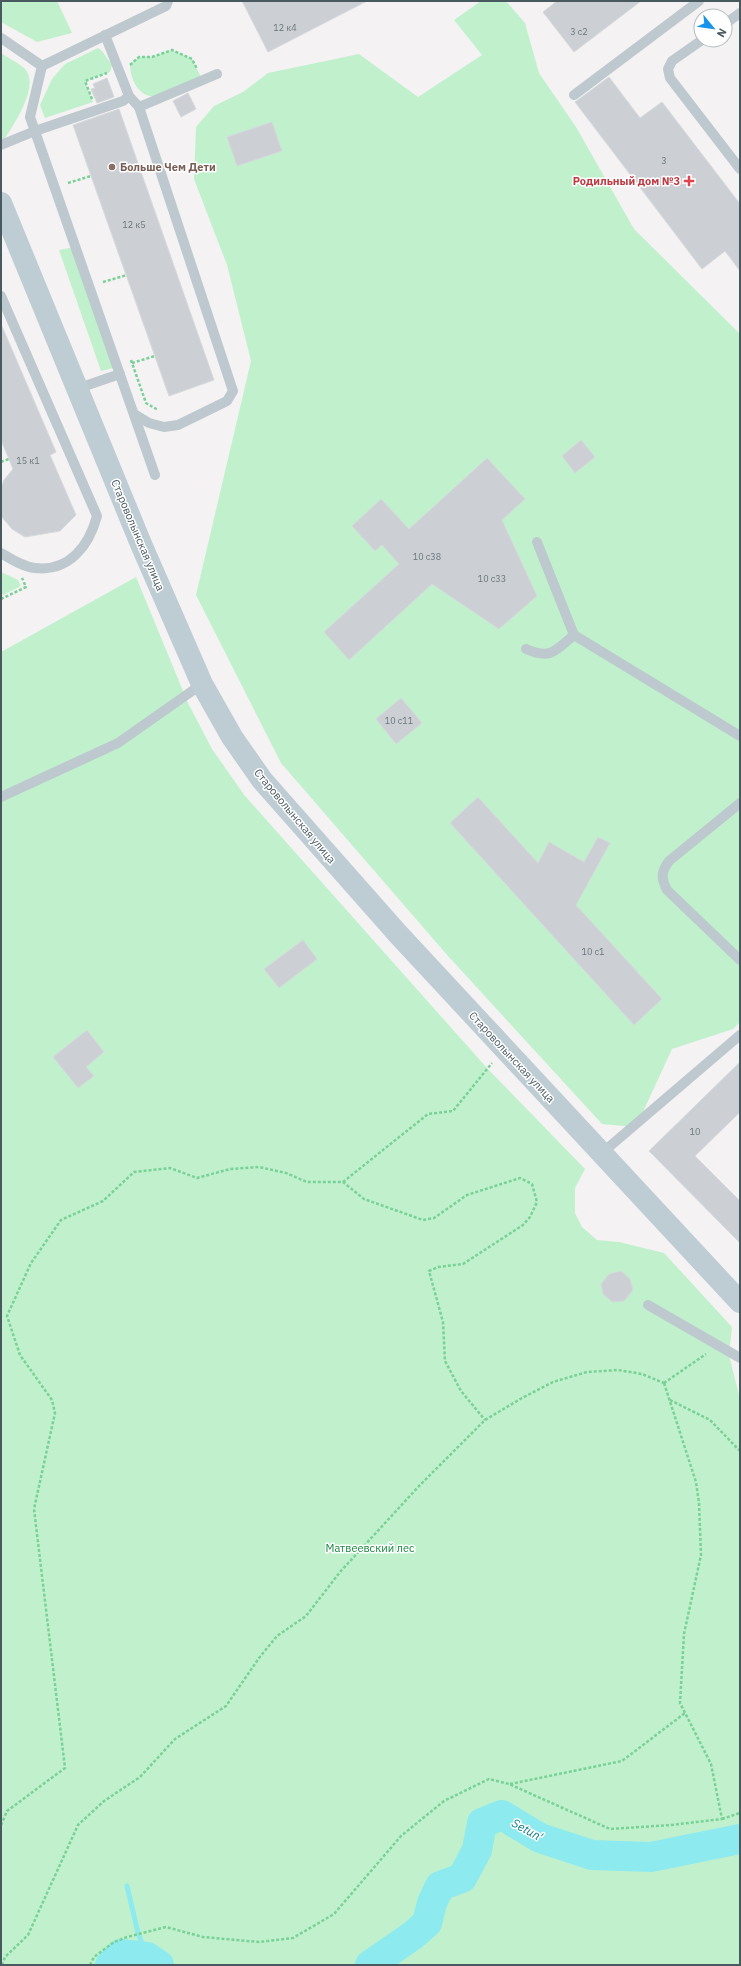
<svg xmlns="http://www.w3.org/2000/svg" width="741" height="1966" font-family="'IBM Plex Sans',sans-serif">
<style>
.green{fill:#c1f1cc}
.lines{fill:none;stroke-linecap:round;stroke-linejoin:round}
.stream{stroke:#8deaef;stroke-width:5}
.river{stroke:#8deaef;stroke-width:30}
.building{fill:#ccd0d4;stroke:#d6d9dd}
.path{stroke:#78d197;stroke-width:2.5;stroke-dasharray:3 2;stroke-linecap:butt}
.lane{stroke:#bdc9cf;stroke-width:10}
.secondary{stroke:#beccd4;stroke-width:22}
.education-dot{fill:#8d6e63;stroke:#fff;stroke-width:1.5}
.health-dot{fill:#e0444e;stroke:#fff;stroke-width:1.5}
.labels{text-anchor:middle;stroke-width:3;stroke-linejoin:round;paint-order:stroke}
.number-label{font-size:9px;fill:#6a777d}
.education-label{font-size:11px;font-weight:bold;fill:#785e54;stroke:#fff;text-anchor:start}
.health-label{font-size:11px;font-weight:bold;fill:#be3a42;stroke:#fff;text-anchor:end}
.street-label{font-size:11px;fill:#495960;stroke:#fff}
.park-label{font-size:11px;fill:#15863c;stroke:#fff}
.water-label{font-size:12px;font-style:italic;fill:#0b7c83;stroke:#fff}
</style>
<rect width="100%" height="100%" fill="#f4f2f2"/>
<!-- green -->
<g class="green">
<polygon points="6,1 57,1 72,33 37,42 1,22 1,3"/>
<polygon points="481,1 506,1 525,23 539,73 576,127 634,229 740,334 740,1022 733,1029 672,1049 636,1127 602,1124 448,956 281,763 196,595 251,361 227,265 194,179 196,127 214,106 243,92 268,73 359,54 418,97 482,55 454,20"/>
<polygon points="98,48 102,51 112,65 110,72 85,81 93,102 45,118 40,105 52,79 65,64"/>
<path d="M172,50L192,59L201,77C190,82 168,94 157,96C139,99 130,79 130,64L139,57H152Z"/>
<path d="M1,53C8,58 19,63 25,69C41,88 11,128 1,145Z"/>
<polygon points="75,247 117,367 101,371 59,250"/>
<polygon points="1,572 18,580 21,586 1,596"/>
<polygon points="136,577 188,703 212,749 245,796 487,1068 585,1169 575,1188 575,1213 582,1227 597,1240 619,1242 664,1253 732,1327 729,1355 740,1399 740,1965 1,1965 1,652"/>
</g>
<g class="lines">
<!-- stream -->
<polyline class="stream" points="127,1886 138,1933 147,1957"/>
<!-- river -->
<g class="river">
<polyline points="110,1965 121,1954 147,1957 159,1965"/>
<polyline points="370,1965 412,1936 427,1923 432,1903 440,1886 462,1878 477,1850 482,1823 502,1815 540,1838 592,1855 651,1857 740,1839"/>
</g>
</g>
<!-- building -->
<g class="building">
<polygon points="242,1 367,1 268,52"/>
<polygon points="557,1 641,1 574,52 543,12"/>
<polygon points="609,77 640,118 662,102 740,204 740,271 725,251 702,269 575,102"/>
<polygon points="107,78 114,97 97,103 91,89 95,88 93,84"/>
<polygon points="188,93 196,109 181,117 173,101"/>
<polygon points="119,109 214,380 169,396 73,125"/>
<polygon points="272,122 282,151 237,166 227,137"/>
<polygon points="1,324 56,452 50,455 76,515 60,531 25,537 12,529 1,516 1,488 4,480 13,469 1,440"/>
<polygon points="581,440 595,457 575,473 562,456"/>
<polygon points="487,458 525,499 502,520 537,596 499,629 432,584 349,660 324,632 399,564 382,545 375,551 352,526 381,499 409,529"/>
<polygon points="401,698 422,723 396,744 376,719"/>
<polygon points="478,797 538,863 549,842 584,862 598,837 610,843 576,905 662,999 634,1025 450,823"/>
<polygon points="303,940 317,959 279,988 264,969"/>
<polygon points="87,1030 104,1052 86,1067 94,1076 78,1088 53,1057"/>
<polygon points="740,1062 740,1112 695,1156 740,1201 740,1243 649,1151"/>
<polygon points="621,1271 630,1279 633,1290 624,1301 612,1302 603,1294 601,1284 609,1274"/>
</g>
<g class="lines">
<!-- path -->
<g class="path">
<polyline points="130,65 139,57 152,57 172,50 192,59 197,69"/>
<polyline points="92,99 85,81 107,73"/>
<polyline points="68,183 91,176"/>
<polyline points="103,282 127,275"/>
<polyline points="131,360 146,403 158,410"/>
<polyline points="132,363 155,356"/>
<polyline points="1,462 9,459"/>
<polyline points="1,599 26,587 22,578"/>
<polyline points="343,1182 428,1114 453,1111 492,1063"/>
<polyline points="664,1383 706,1354"/>
<polyline points="670,1400 710,1420 740,1451"/>
<polyline points="510,1784 622,1761 685,1713"/>
<polyline points="722,1819 740,1813"/>
<polyline points="1,1825 7,1811 65,1768 34,1509 55,1413 52,1400 20,1355 7,1316 31,1263 61,1220 103,1201 134,1172 170,1168 197,1178 230,1169 259,1167 286,1173 307,1182 343,1182 364,1199 423,1220 434,1218 467,1195 520,1178 532,1184 537,1202 530,1217 523,1225 463,1264 438,1267 429,1271 443,1322 445,1361 461,1391 485,1420"/>
<polyline points="2,1965 5,1957 28,1935 78,1825 104,1801 140,1777 175,1739 226,1706 259,1658 277,1636 306,1616 340,1572 419,1486 485,1420 522,1398 553,1382 587,1372 618,1370 642,1374 664,1383"/>
<polyline points="90,1965 94,1957 114,1942 127,1937 166,1927 203,1937 259,1942 293,1938 334,1914 401,1836 444,1801 489,1779 509,1784 610,1829 671,1825 722,1819 711,1764 680,1703 684,1634 701,1555 699,1503 696,1482 664,1383"/>
</g>
<!-- lane -->
<g class="lane">
<polyline points="725,24 740,13"/>
<polyline points="105,35 129,96 139,107 233,391 227,401 178,425 164,427 149,423 134,414"/>
<polyline points="1,38 42,66 30,117 155,475"/>
<polyline points="702,40 672,61 668,69 670,78 740,169"/>
<polyline points="42,66 166,6 168,1"/>
<polyline points="574,95 699,1"/>
<polyline points="139,107 217,74"/>
<polyline points="1,145 35,131 123,101 129,96"/>
<path d="M1,296L97,516C89,546 69,572 35,568C23,567 11,559 1,553"/>
<polyline points="76,389 120,374"/>
<polyline points="537,542 574,635 740,736"/>
<path d="M526,649C551,660 555,651 574,635"/>
<polyline points="1,797 118,743 202,684"/>
<path d="M740,803L669,861C661,872 661,878 667,890L740,960"/>
<polyline points="602,1153 740,1035"/>
<polyline points="648,1305 740,1358"/>
</g>
<!-- secondary -->
<polyline class="secondary" points="1,203 141,544 202,684 232,737 262,780 398,934 740,1302"/>
</g>
<!-- markers -->
<circle class="education-dot" cx="112" cy="167" r="4"/>
<path class="health-dot" d="M687 175h4v4h4v4h-4v4h-4v-4h-4v-4h4z"/>
<g class="labels">
<!-- number labels -->
<g class="number-label">
<text x="285" y="31">12 к4</text>
<text x="579" y="35">3 с2</text>
<text x="664" y="164">3</text>
<text x="134" y="228">12 к5</text>
<text x="28" y="464">15 к1</text>
<text x="427" y="560">10 с38</text>
<text x="492" y="582">10 с33</text>
<text x="399" y="724">10 с11</text>
<text x="593" y="955">10 с1</text>
<text x="695" y="1135">10</text>
</g>
<!-- education labels -->
<g class="education-label">
<text x="120" y="171">Больше Чем Дети</text>
</g>
<!-- health labels -->
<g class="health-label">
<text x="680" y="185">Родильный дом №3</text>
</g>
<!-- street labels -->
<g class="street-label">
<text transform="translate(138 535) rotate(67)" y="4">Староволынская улица</text>
<text transform="translate(295 816) rotate(50)" y="4">Староволынская улица</text>
<text transform="translate(512 1057) rotate(47)" y="4">Староволынская улица</text>
</g>
<!-- park labels -->
<g class="park-label">
<text x="370" y="1552">Матвеевский лес</text>
</g>
<!-- water labels -->
<g class="water-label">
<text transform="translate(527 1830) rotate(29)" y="4">Setun'</text>
</g>
</g>
<!-- border -->
<rect width="741" height="1966" fill="none" stroke="#495960" stroke-width="4"/>
<!-- north arrow -->
<g transform="translate(713 28) rotate(119)"><circle r="19" fill="#ffffff" stroke="#b6bdbf"/>
<path d="M0-3L7 15L0 10L-7 15Z" fill="#1694eb"/>
<text y="-6" font-size="11" font-weight="bold" text-anchor="middle" fill="#495960">N</text>
</g>
</svg>
